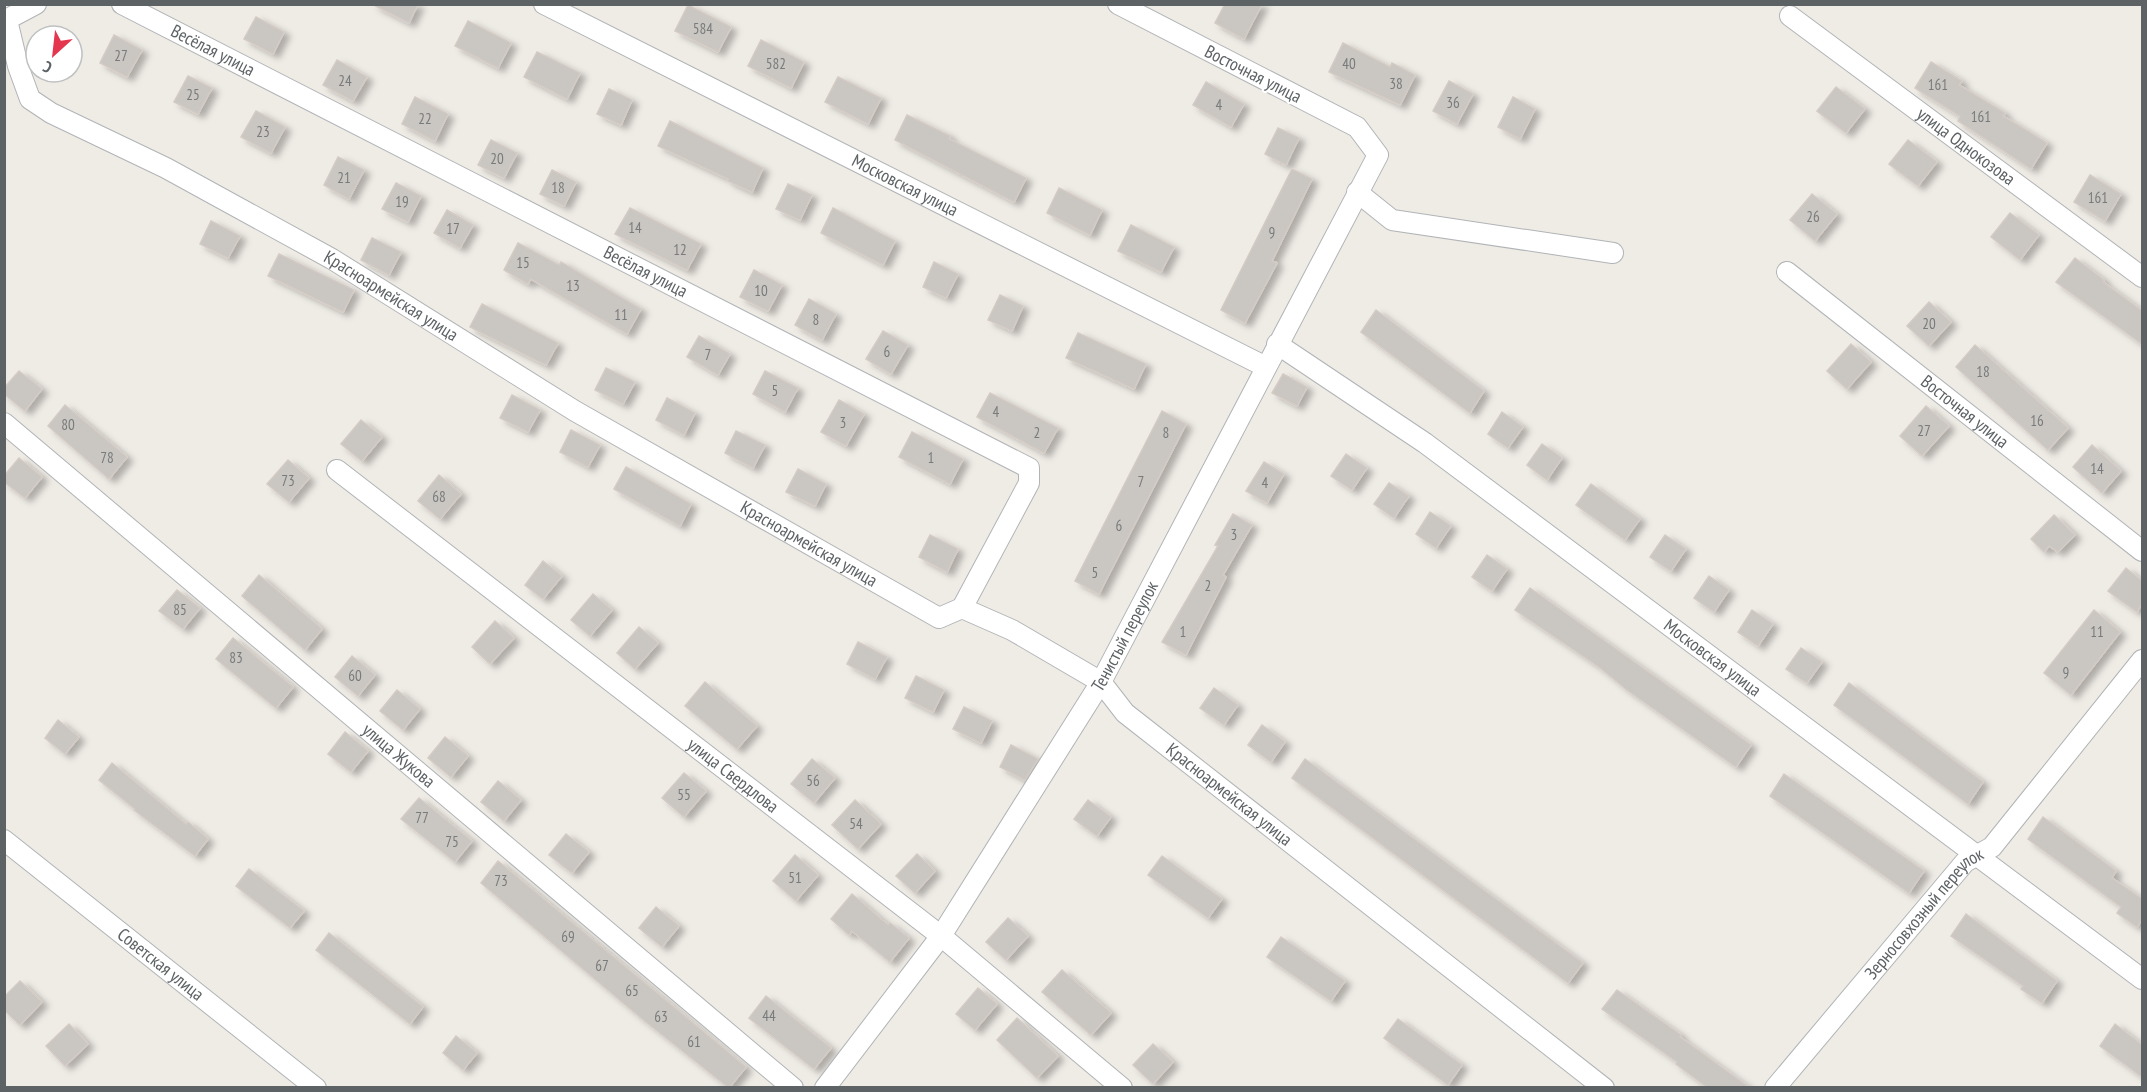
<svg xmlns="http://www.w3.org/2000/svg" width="2147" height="1092" font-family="'PT Sans Narrow',sans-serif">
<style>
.building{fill:#cac6c2;stroke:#d3cbc4;stroke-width:1.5;filter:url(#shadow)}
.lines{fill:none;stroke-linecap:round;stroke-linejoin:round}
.minor-casing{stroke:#b1b4b7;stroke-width:22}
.minor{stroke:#fff;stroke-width:20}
.labels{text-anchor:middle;stroke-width:4.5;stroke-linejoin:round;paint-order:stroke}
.number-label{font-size:15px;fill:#787b7c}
.street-label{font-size:18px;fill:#5d6265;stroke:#fff}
</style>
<defs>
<filter id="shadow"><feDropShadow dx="6" dy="4" stdDeviation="3" flood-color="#0004"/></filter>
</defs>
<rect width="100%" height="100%" fill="#efebe5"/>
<!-- building -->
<g class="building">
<polygon points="372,4 418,4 409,23"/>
<polygon points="1225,4 1262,4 1244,39 1215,23"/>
<polygon points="688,5 731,27 718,52 675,31"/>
<polygon points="256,17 284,32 273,54 244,39"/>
<polygon points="468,21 511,43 498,68 455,46"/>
<polygon points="114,35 142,50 127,77 100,63"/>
<polygon points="761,40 804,62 791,88 748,66"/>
<polygon points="1343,43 1390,67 1392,63 1415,75 1400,105 1329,72"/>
<polygon points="537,52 580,73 567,99 524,77"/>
<polygon points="337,60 367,77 353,101 323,85"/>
<polygon points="1931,62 1962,81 1959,85 2005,113 2003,116 2047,143 2031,169 1958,121 1960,116 1915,88"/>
<polygon points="188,76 212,88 198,114 174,102"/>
<polygon points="838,77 881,98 868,124 825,102"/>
<polygon points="1449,81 1473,94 1457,124 1433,111"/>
<polygon points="1206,82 1244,104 1231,127 1193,105"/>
<polygon points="1836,87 1865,109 1846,133 1817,111"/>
<polygon points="609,89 632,100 621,125 597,114"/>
<polygon points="415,97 448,114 435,141 402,124"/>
<polygon points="1513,97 1535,109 1520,139 1498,127"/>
<polygon points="256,111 285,127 271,153 241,137"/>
<polygon points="907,115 950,136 949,139 1026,178 1014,202 895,140"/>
<polygon points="670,121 763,168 752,192 728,181 729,179 658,146"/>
<polygon points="1278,128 1299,138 1286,165 1265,154"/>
<polygon points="491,140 517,153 504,178 478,165"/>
<polygon points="1908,140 1937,162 1918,186 1889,164"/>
<polygon points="338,157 364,170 349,199 324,185"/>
<polygon points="1292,169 1312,179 1272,261 1277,263 1245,323 1221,310"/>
<polygon points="552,170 576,182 564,206 540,194"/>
<polygon points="2090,175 2121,194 2105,221 2074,202"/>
<polygon points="396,183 421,196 408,222 382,209"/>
<polygon points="788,184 812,195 800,220 776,209"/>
<polygon points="1059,188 1102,210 1090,235 1047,213"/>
<polygon points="1812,194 1837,214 1815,241 1790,220"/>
<polygon points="630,208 701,244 687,270 615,234"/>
<polygon points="833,208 895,241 883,265 821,233"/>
<polygon points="447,210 473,225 460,248 434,233"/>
<polygon points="2010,213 2039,235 2020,260 1991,237"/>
<polygon points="211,221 240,236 228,258 200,244"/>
<polygon points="1131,225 1174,247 1161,272 1118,251"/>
<polygon points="372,238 401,252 389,275 361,260"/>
<polygon points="518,243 559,265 561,262 641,309 627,334 531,279 528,284 504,270"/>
<polygon points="279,254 354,290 343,312 268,276"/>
<polygon points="2075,258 2104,280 2103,282 2142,311 2142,344 2056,282"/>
<polygon points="934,262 958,274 946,298 923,287"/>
<polygon points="754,270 782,285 768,311 740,297"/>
<polygon points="1000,295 1023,306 1012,331 988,320"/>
<polygon points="809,299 836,314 822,340 795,325"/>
<polygon points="1929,302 1951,322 1929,346 1907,326"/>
<polygon points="482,304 558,343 546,365 470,327"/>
<polygon points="1376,310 1484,391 1470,413 1361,332"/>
<polygon points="883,331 908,345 891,374 866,359"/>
<polygon points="1078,333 1146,364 1134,389 1066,358"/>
<polygon points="699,336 730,354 718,375 687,357"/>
<polygon points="1851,344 1871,362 1847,389 1827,371"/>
<polygon points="1975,345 2068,428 2048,450 1956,367"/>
<polygon points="606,368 635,382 623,404 595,390"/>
<polygon points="19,371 42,389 25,411 4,394 4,388"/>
<polygon points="765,371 798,388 785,412 753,394"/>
<polygon points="1283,374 1307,387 1297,406 1272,393"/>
<polygon points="990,393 1058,428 1044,453 977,417"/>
<polygon points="512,395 540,410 528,432 500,418"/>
<polygon points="667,398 695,413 684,435 656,420"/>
<polygon points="839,400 864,414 846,446 821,432"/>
<polygon points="65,405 127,457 109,479 48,426"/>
<polygon points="1926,406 1949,426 1922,456 1900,436"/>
<polygon points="1162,411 1186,424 1099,594 1075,581"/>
<polygon points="1502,412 1523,427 1508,448 1488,434"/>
<polygon points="361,420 382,437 362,461 341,444"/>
<polygon points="571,430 600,445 588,467 560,452"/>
<polygon points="736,431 765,445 753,468 725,453"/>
<polygon points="912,432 963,459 950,484 899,457"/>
<polygon points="1542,444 1562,458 1547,480 1527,465"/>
<polygon points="2092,445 2121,471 2102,493 2073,467"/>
<polygon points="1346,454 1367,468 1352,490 1331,476"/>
<polygon points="19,458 42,477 25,498 4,482 4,476"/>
<polygon points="288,460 309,478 289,502 267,484"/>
<polygon points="1264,462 1284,474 1267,503 1246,491"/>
<polygon points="626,467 691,504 680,526 614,489"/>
<polygon points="798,469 826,484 815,506 786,492"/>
<polygon points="439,475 461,494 440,519 418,501"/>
<polygon points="1389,483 1409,496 1394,518 1374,504"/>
<polygon points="1591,484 1640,519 1625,540 1576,505"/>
<polygon points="1430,512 1451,526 1436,548 1416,534"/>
<polygon points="1233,514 1252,525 1223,575 1226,577 1186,655 1162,642 1218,546 1215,545"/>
<polygon points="2054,515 2075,535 2058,552 2049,546 2044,552 2031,539"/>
<polygon points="930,535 958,549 947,572 919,557"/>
<polygon points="1665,535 1686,549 1671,571 1650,557"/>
<polygon points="1487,555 1507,569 1492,591 1472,577"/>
<polygon points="543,561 562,576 543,599 525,585"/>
<polygon points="2126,568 2142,581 2142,604 2137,612 2108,591"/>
<polygon points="259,575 322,629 305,650 242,596"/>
<polygon points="1709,576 1729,590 1714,612 1694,598"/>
<polygon points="1530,588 1751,745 1736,767 1627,690 1599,667 1515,610"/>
<polygon points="177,590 200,608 183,629 159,611"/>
<polygon points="593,594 612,610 590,636 571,620"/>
<polygon points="1752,610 1773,624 1758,646 1738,632"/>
<polygon points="2094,610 2120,632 2071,695 2044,673"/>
<polygon points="495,621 514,638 490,664 472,647"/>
<polygon points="639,627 658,643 635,669 617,653"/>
<polygon points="233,638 293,687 276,708 216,659"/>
<polygon points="858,642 887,657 875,679 847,664"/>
<polygon points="1801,648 1822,662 1807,683 1786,669"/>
<polygon points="352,656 375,675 358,696 335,677"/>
<polygon points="916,676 944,690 933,712 905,698"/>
<polygon points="705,682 757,726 737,749 685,706"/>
<polygon points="1849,683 1983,782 1968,804 1834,705"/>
<polygon points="1214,688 1238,705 1224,725 1200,708"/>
<polygon points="397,690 420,709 403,730 380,711"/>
<polygon points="964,707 992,721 981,743 953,729"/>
<polygon points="58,720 79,737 65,754 45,738"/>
<polygon points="1262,725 1285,742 1271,762 1248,745"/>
<polygon points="345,732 368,751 351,772 328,754"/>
<polygon points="445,737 468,756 451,777 428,758"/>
<polygon points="1011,745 1038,759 1025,780 1000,767"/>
<polygon points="812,759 835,778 814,803 791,784"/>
<polygon points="1305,759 1583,963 1568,983 1292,778"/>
<polygon points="112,763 186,824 188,822 208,839 195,856 134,810 135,809 99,780"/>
<polygon points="684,773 706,791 684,817 662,798"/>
<polygon points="1784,774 1924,871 1909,893 1770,796"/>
<polygon points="498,781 521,800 504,821 481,802"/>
<polygon points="419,798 472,841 455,862 401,819"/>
<polygon points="855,800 881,824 858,849 832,825"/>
<polygon points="1088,800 1111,817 1097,836 1074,819"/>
<polygon points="2043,817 2116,871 2112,878 2142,899 2142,920 2137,927 2117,913 2121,907 2028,839"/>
<polygon points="566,834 589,852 572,873 549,855"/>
<polygon points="917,854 935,871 915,893 896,876"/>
<polygon points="795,855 818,875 796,901 773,881"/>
<polygon points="1162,856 1222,899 1208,918 1148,875"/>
<polygon points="498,861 746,1067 729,1088 641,1018 481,883"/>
<polygon points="249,869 304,911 290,928 236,886"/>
<polygon points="852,894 888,925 890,923 909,938 890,962 852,931 849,935 831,919"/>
<polygon points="656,907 679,926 662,947 639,928"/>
<polygon points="1966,914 2057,981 2042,1003 2021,989 2023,986 1951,936"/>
<polygon points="1008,918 1028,936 1006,960 986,942"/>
<polygon points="329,933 423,1007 410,1024 316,950"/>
<polygon points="1281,937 1345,981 1331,1001 1267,957"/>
<polygon points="1062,970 1111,1013 1091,1035 1042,992"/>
<polygon points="20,981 42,1002 20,1025 4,1010 4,997"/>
<polygon points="978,988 997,1004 975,1030 956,1014"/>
<polygon points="1617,990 1681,1035 1680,1037 1750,1088 1708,1088 1676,1064 1677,1062 1602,1009"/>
<polygon points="766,996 831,1048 814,1069 749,1018"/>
<polygon points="1017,1018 1058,1056 1037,1078 997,1040"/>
<polygon points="1398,1019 1462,1065 1448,1085 1384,1038"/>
<polygon points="69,1024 88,1044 65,1066 46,1046"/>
<polygon points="2115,1024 2142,1045 2142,1077 2100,1046"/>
<polygon points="456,1036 477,1053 463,1070 443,1053"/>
<polygon points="1153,1044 1173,1062 1153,1084 1133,1065"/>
</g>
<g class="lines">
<!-- minor casing -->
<g class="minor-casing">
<g id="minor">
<path id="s1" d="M122,4L1029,468V483L962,608"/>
<path id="s2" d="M544,4L1266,367"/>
<path id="s3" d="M1790,16L2142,277"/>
<path id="s4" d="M7,20L18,66L30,99L51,113L166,168L332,259L575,411L939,618L962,608L1012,630L1101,682L1125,713L1604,1088"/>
<polyline points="4,21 36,4"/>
<polyline points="1357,192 1392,220 1613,253"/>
<path id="s5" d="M1787,272L2142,551"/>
<path id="s6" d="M1277,344L1425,443L2142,979"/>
<path id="s7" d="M4,423L793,1088"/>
<path id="s8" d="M337,470L941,936L1122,1088"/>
<path id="s9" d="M4,840L316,1088"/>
<path id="s10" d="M825,1088L941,936L1101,682L1378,155L1357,127L1118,4"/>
<path id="s11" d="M1775,1088L1965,862L1992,847L2142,660"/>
</g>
</g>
<!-- minor -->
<use href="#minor" class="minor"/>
</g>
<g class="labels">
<!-- number labels -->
<g class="number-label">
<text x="703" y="34">584</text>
<text x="121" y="61">27</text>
<text x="776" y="69">582</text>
<text x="1349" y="69">40</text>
<text x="345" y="86">24</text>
<text x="1396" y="89">38</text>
<text x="1938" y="90">161</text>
<text x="193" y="100">25</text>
<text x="1453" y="108">36</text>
<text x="1219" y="110">4</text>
<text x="1981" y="122">161</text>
<text x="425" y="124">22</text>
<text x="263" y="137">23</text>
<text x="497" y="164">20</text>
<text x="344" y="183">21</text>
<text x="558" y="193">18</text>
<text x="2098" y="203">161</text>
<text x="402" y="207">19</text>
<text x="1813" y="222">26</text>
<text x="635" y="233">14</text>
<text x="453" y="234">17</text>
<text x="1272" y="238">9</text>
<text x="680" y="255">12</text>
<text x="523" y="268">15</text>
<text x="573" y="291">13</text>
<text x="761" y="296">10</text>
<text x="621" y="320">11</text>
<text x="816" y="325">8</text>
<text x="1929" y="329">20</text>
<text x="887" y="357">6</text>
<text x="708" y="360">7</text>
<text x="1983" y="377">18</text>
<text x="775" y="396">5</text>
<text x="996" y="417">4</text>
<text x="2037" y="426">16</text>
<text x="843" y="428">3</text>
<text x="68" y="430">80</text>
<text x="1924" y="436">27</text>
<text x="1037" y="438">2</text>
<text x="1166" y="438">8</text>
<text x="107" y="463">78</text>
<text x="931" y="463">1</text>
<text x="2097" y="474">14</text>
<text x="288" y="486">73</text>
<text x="1141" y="487">7</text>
<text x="1265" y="488">4</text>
<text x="439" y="502">68</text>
<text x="1119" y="531">6</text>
<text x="1234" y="540">3</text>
<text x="1095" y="578">5</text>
<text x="1208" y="591">2</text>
<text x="180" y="615">85</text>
<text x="1183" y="637">1</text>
<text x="2097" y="637">11</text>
<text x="236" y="663">83</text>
<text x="2066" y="678">9</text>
<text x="355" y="681">60</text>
<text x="813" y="786">56</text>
<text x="684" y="800">55</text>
<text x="422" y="823">77</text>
<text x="856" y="829">54</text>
<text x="452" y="847">75</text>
<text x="795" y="883">51</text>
<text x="501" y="886">73</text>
<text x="568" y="942">69</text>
<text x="602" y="971">67</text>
<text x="632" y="996">65</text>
<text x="769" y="1021">44</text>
<text x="661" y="1022">63</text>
<text x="694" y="1047">61</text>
</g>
<!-- street labels -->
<g class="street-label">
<text dy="6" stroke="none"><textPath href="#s1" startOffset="102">Весёлая улица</textPath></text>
<text transform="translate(1253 74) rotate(27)" y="6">Восточная улица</text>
<text dy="6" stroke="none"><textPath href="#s3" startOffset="219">улица Однокозова</textPath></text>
<text dy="6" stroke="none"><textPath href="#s2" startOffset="404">Московская улица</textPath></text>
<text dy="6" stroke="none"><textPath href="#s1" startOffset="588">Весёлая улица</textPath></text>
<text dy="6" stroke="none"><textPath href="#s4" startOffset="494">Красноармейская улица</textPath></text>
<text dy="6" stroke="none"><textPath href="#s5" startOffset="226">Восточная улица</textPath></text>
<text dy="6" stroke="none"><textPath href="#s4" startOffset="980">Красноармейская улица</textPath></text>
<text dy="6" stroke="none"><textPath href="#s10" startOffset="543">Тенистый переулок</textPath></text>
<text dy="6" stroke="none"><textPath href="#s6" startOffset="537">Московская улица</textPath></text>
<text dy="6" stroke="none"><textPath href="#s7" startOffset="516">улица Жукова</textPath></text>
<text dy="6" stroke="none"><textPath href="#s8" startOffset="500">улица Свердлова</textPath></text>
<text dy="6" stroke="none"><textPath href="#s4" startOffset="1484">Красноармейская улица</textPath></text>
<text dy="6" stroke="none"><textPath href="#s11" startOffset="230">Зерносовхозный переулок</textPath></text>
<text dy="6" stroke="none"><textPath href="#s9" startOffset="200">Советская улица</textPath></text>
</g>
</g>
<!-- border -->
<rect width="2147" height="1092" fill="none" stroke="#5d6265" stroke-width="12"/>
<!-- north arrow -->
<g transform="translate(54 54) rotate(207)"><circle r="28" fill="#ffffff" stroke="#bec0c1" stroke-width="1.5"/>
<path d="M0-4.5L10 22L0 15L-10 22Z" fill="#e4364e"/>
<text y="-9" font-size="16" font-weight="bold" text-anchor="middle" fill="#5d6265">С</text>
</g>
</svg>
